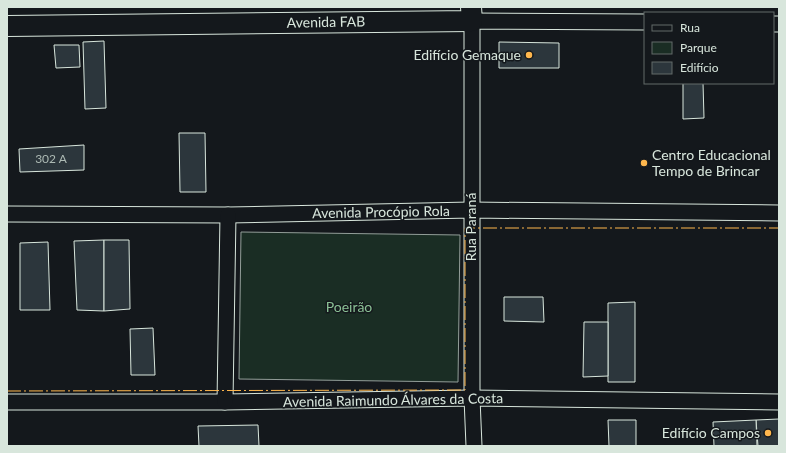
<svg xmlns="http://www.w3.org/2000/svg" width="786" height="453" font-family="Lato,sans-serif">
<style>
.green{fill:#1a2d24;stroke:#939e99}
.building{fill:#2c363c;stroke:#d8e6dc}
.lines{fill:none;stroke-linecap:round;stroke-linejoin:round}
.minor-casing{stroke:#d8e6dc;stroke-width:17}
.major-casing{stroke:#d8e6dc;stroke-width:22}
.minor{stroke:#14181c;stroke-width:15}
.major{stroke:#14181c;stroke-width:20}
.power{stroke:#ffb74d;stroke-width:1;stroke-dasharray:14 3 2 3;stroke-linecap:butt}
.poi-dot{fill:#ffb74d;stroke:#14181c;stroke-width:1.5}
.labels{text-anchor:middle;stroke-width:3;stroke-linejoin:round;paint-order:stroke}
.number-label{font-size:12px;fill:#adbab4}
.street-label{font-size:14px;fill:#d8e6dc;stroke:#14181c}
.poi-label{font-size:14px;fill:#d8e6dc;stroke:#14181c;text-anchor:end}
.park-label{font-size:14px;fill:#8ac095;stroke:#14181c}
</style>
<rect width="100%" height="100%" fill="#14181c"/>
<!-- green -->
<polygon class="green" points="241,232 460,235 458,382 239,379"/>
<!-- building -->
<g class="building">
<polygon points="104,41 106,108 85,109 83,42"/>
<polygon points="499,42 559,43 559,68 499,68"/>
<polygon points="54,45 79,45 80,67 56,68"/>
<polygon points="683,83 703,83 704,118 683,119"/>
<polygon points="179,133 205,133 206,192 180,192"/>
<polygon points="84,145 84,170 20,172 19,149"/>
<polygon points="104,240 104,311 77,310 74,241"/>
<polygon points="104,240 129,240 130,309 104,311"/>
<polygon points="48,242 50,310 20,310 20,243"/>
<polygon points="504,297 543,297 544,322 504,321"/>
<polygon points="635,302 635,382 608,382 608,303"/>
<polygon points="584,322 608,322 608,376 583,377"/>
<polygon points="153,328 155,375 131,375 130,329"/>
<polygon points="779,419 779,446 758,446 756,420"/>
<polygon points="608,420 636,420 636,446 609,446"/>
<polygon points="756,420 757,446 714,446 713,422"/>
<polygon points="258,425 259,446 199,446 198,426"/>
</g>
<g class="lines">
<!-- minor casing -->
<g class="minor-casing">
<g id="minor">
<polyline points="773,24 779,24"/>
<polyline points="7,214 228,215 471,210 779,213"/>
<polyline points="7,402 225,402 472,398 779,402"/>
<polyline points="225,402 228,215"/>
<polyline points="474,446 472,398 472,21 645,22"/>
</g>
</g>
<!-- major casing -->
<g class="major-casing">
<polyline id="major" points="7,26 472,21 471,7"/>
</g>
<!-- minor -->
<use href="#minor" class="minor"/>
<!-- major -->
<use href="#major" class="major"/>
<!-- power -->
<polyline class="power" points="7,391 465,390 465,228 779,228"/>
</g>
<!-- markers -->
<g class="poi-dot">
<circle cx="529" cy="55" r="4"/>
<circle cx="644" cy="163" r="4"/>
<circle cx="768" cy="433" r="4"/>
</g>
<g class="labels">
<!-- number labels -->
<g class="number-label">
<text x="51" y="163">302 A</text>
</g>
<!-- street labels -->
<g class="street-label">
<text transform="translate(326 22) rotate(-1)" y="5">Avenida FAB</text>
<text transform="translate(381 212) rotate(-1)" y="5">Avenida Procópio Rola</text>
<text transform="translate(471 227) rotate(-90)" y="5">Rua Paraná</text>
<text transform="translate(393 400) rotate(-1)" y="5">Avenida Raimundo Álvares da Costa</text>
</g>
<!-- poi labels -->
<g class="poi-label">
<text x="521" y="60">Edifício Gemaque</text>
<text x="652" y="160" text-anchor="start">Centro Educacional<tspan x="652" dy="16">Tempo de Brincar</tspan></text>
<text x="760" y="438">Edifício Campos</text>
</g>
<!-- park labels -->
<g class="park-label">
<text x="349" y="312">Poeirão</text>
</g>
</g>
<!-- border -->
<rect width="786" height="453" fill="none" stroke="#d8e6dc" stroke-width="16"/>
<!-- legend -->
<rect x="644" y="12" width="130" height="72" fill="#14181c" stroke="#626a69"/>
<rect x="652" y="25" width="20" height="6" fill="#14181c" stroke="#626a69"/>
<text x="680" y="32" font-size="12" fill="#d8e6dc">Rua</text>
<rect x="652" y="42" width="20" height="12" fill="#1a2d24" stroke="#626a69"/>
<text x="680" y="52" font-size="12" fill="#d8e6dc">Parque</text>
<rect x="652" y="62" width="20" height="12" fill="#2c363c" stroke="#626a69"/>
<text x="680" y="72" font-size="12" fill="#d8e6dc">Edifício</text>
</svg>
